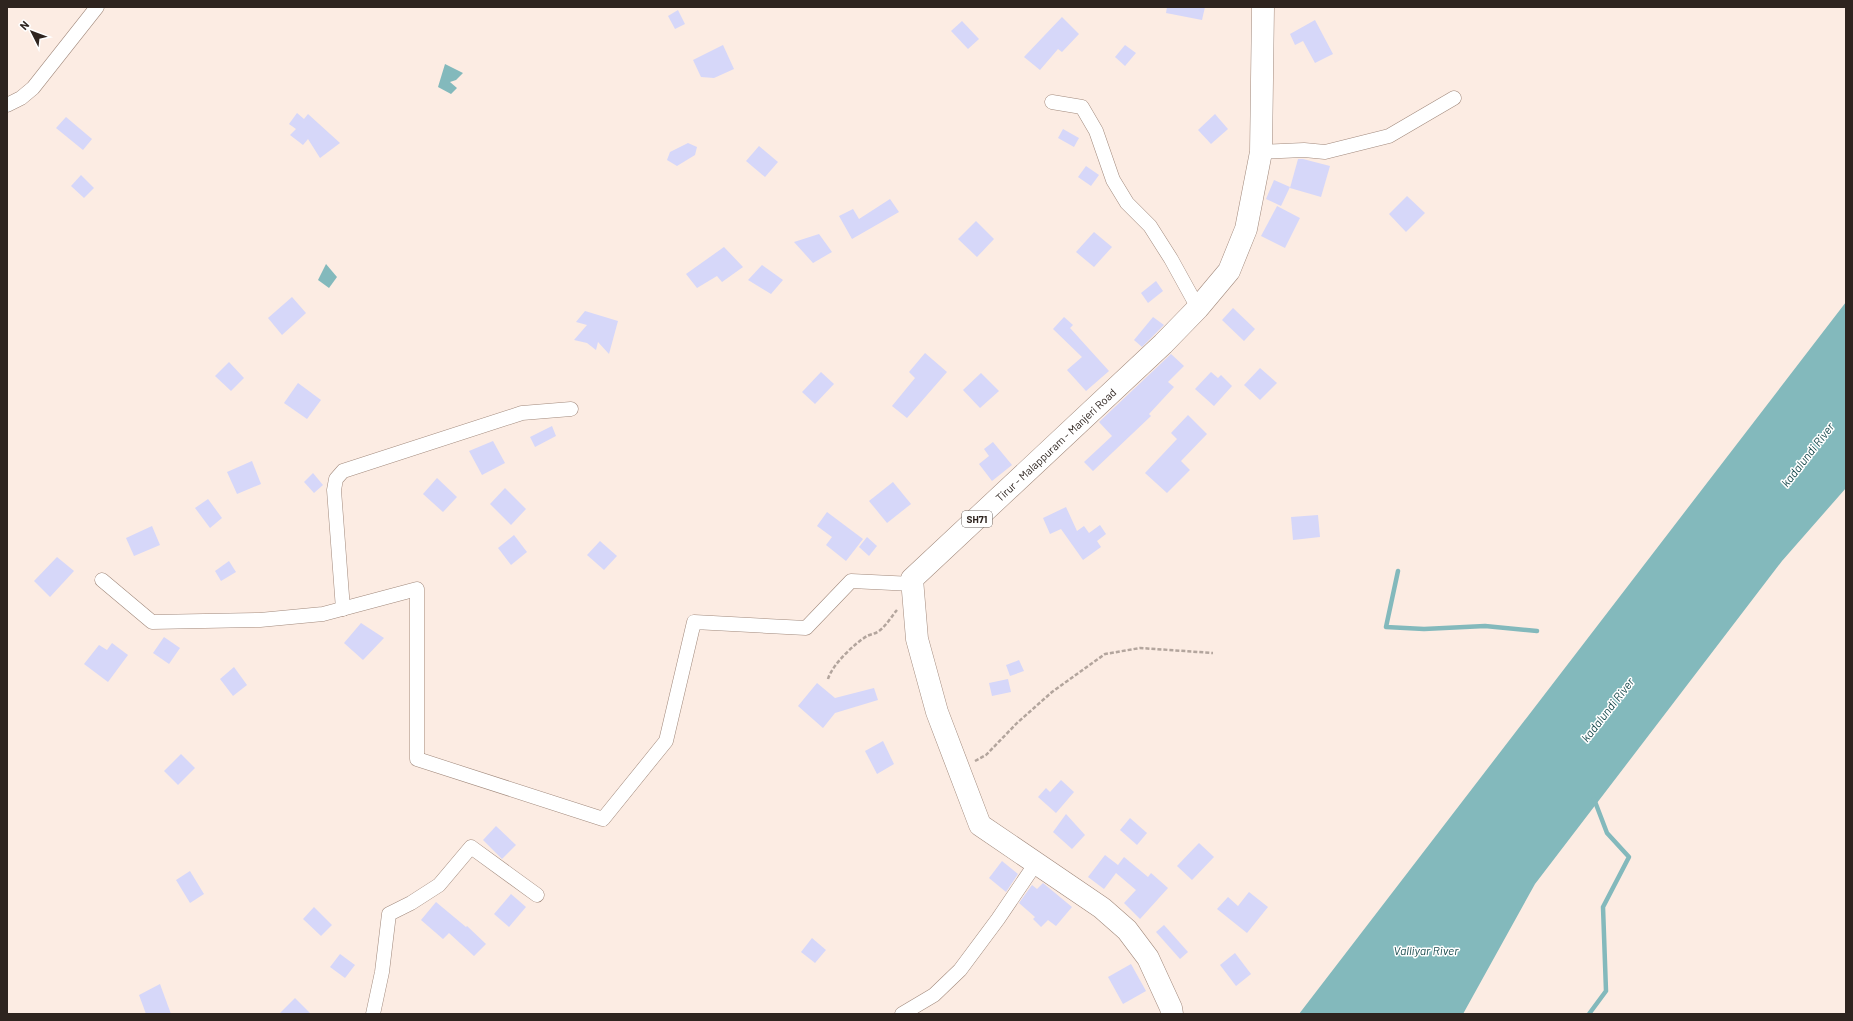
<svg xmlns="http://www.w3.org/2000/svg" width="1853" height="1021" font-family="Barlow,sans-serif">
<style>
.water{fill:#83b9bc}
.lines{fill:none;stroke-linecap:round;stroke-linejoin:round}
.stream{stroke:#83b9bc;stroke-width:4.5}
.building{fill:#d6d7f9}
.street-casing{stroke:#a1897c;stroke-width:15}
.primary-casing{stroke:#a1897c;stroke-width:23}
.path{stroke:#b3a59d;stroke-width:2.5;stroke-dasharray:4 2;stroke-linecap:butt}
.street{stroke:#fff;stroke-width:14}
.primary{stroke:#fff;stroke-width:22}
.labels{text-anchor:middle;stroke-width:3;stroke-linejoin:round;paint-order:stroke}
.shield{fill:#fff;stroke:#6d6662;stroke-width:1}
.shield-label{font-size:10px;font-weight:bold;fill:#2e241f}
.street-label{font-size:11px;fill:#2e241f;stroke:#fff}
.water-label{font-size:12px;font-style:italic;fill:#1b4c4f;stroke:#fff}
</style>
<rect width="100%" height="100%" fill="#fcece3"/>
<!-- water -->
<g class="water">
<polygon points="445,64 463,73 456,80 450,82 457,88 451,94 438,87"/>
<polygon points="326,264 337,277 329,288 318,280"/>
<polygon points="1846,302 1846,488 1782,561 1535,884 1463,1014 1299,1014"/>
</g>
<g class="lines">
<!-- stream -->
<g class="stream">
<polyline points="1398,571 1386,627 1424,629 1485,626 1537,631"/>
<polyline points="1589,1014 1606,991 1603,907 1629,857 1607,833 1594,799"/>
</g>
</g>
<!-- building -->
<g class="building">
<polygon points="1167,7 1205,7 1202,20 1166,13"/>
<polygon points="678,10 685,24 675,29 668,16"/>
<polygon points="1062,17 1079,34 1062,52 1058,49 1040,70 1024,57"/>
<polygon points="1315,20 1333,54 1315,63 1303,41 1295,45 1290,34"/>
<polygon points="962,21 979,39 968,49 951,31"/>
<polygon points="723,45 734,69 714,78 701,77 693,60"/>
<polygon points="1125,45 1136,53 1125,66 1115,57"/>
<polygon points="297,113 304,119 308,114 340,143 320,158 308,139 303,145 290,135 296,129 289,124"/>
<polygon points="1215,114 1228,129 1211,144 1198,130"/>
<polygon points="66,117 92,139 83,150 56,128"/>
<polygon points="1063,129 1079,138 1074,147 1058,138"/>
<polygon points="688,143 697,147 695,155 677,166 667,160 670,152"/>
<polygon points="759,146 778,162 765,177 746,161"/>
<polygon points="1298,159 1303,159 1330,166 1321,197 1290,188"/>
<polygon points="1086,166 1099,175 1091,186 1078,177"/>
<polygon points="81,175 94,188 84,198 71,186"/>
<polygon points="1274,180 1290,187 1281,206 1266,199"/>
<polygon points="1407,196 1425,213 1406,232 1389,214"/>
<polygon points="890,199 899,212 852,239 839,216 853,209 859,219"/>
<polygon points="1277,206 1300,218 1285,248 1261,236"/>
<polygon points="976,221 994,239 977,257 958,239"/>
<polygon points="1094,232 1112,247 1094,267 1076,252"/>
<polygon points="819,234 832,252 813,263 794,242"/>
<polygon points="724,247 743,267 722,282 717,276 697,288 686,274"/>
<polygon points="762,265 783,280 771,294 748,280"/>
<polygon points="1156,281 1163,291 1148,303 1141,293"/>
<polygon points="292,297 306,313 282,335 268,318"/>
<polygon points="1233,308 1255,329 1244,341 1222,320"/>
<polygon points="585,311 618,321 609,354 598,342 596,350 587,343 574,340 587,325 576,322"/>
<polygon points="1064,317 1073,325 1070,328 1109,371 1086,391 1067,370 1082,357 1053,329"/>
<polygon points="1153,317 1164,325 1142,347 1134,340"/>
<polygon points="925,353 947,372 907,418 892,406 915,378 909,372"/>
<polygon points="1171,354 1184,366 1168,382 1174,387 1149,414 1151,416 1093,471 1084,462 1112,436 1099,422"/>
<polygon points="229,362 244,378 231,391 215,376"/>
<polygon points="1260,368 1277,383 1260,400 1244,385"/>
<polygon points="821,372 834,384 815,404 802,392"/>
<polygon points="1211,372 1218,378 1221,375 1232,386 1214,406 1195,389"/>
<polygon points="981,373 999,391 980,408 963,390"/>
<polygon points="298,383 321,400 307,419 284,403"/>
<polygon points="1188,415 1207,434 1181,461 1190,470 1167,493 1145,473 1177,439 1171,433"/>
<polygon points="552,426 556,436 535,447 530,437"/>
<polygon points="493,441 505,463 482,475 469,451"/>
<polygon points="993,442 1012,465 992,481 979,464 989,456 984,449"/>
<polygon points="252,461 261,484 237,494 227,472"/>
<polygon points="313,473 323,485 314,493 304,482"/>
<polygon points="437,478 457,497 443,512 423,494"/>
<polygon points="893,482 911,504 887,523 869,501"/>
<polygon points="505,488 526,509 511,525 490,504"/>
<polygon points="208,499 222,518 210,528 195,508"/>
<polygon points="1066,507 1077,531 1084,526 1089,533 1100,525 1106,534 1097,541 1101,547 1083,560 1061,529 1050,534 1043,518"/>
<polygon points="827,512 863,539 846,561 826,545 832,537 817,526"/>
<polygon points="1318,515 1320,537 1293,540 1291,517"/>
<polygon points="152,526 160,545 134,556 126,538"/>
<polygon points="514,535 527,552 511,565 498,548"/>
<polygon points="867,537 877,546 869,556 859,547"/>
<polygon points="600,541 617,556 604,570 587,555"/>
<polygon points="57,557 74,571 50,597 34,581"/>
<polygon points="229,561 236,572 221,581 215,571"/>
<polygon points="361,623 384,638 363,660 344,643"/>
<polygon points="164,637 180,648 169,664 153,653"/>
<polygon points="112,643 128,655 108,682 84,664 99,645 107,650"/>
<polygon points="1019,660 1024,671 1010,676 1006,665"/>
<polygon points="234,667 247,685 233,696 220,679"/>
<polygon points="1008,679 1011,692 992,696 989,683"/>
<polygon points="817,683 835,698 874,688 878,700 835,713 823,728 798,706"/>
<polygon points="883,741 894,764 877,774 865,751"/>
<polygon points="181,754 195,768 178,785 164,771"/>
<polygon points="1061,780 1074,792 1056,813 1038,797 1046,788 1050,792"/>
<polygon points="1066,814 1085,835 1072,849 1053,832"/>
<polygon points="1130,818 1147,833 1137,845 1120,830"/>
<polygon points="496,826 516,845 502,859 483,840"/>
<polygon points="1199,843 1214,857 1192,880 1177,866"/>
<polygon points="1105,855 1118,865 1124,857 1148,877 1151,873 1168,888 1140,919 1124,903 1136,890 1116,873 1104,889 1088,877"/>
<polygon points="1002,861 1018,874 1006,892 989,878"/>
<polygon points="190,871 204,894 190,903 176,880"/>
<polygon points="1043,883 1072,907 1056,926 1048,920 1041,927 1033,919 1035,917 1019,903 1032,885 1037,889"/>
<polygon points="1249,892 1268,907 1247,933 1217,909 1228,897 1238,906"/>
<polygon points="511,894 526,907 509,927 494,914"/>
<polygon points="436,902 466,927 467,926 486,944 474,956 449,933 443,939 421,920"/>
<polygon points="314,907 332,925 321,936 303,919"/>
<polygon points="1164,925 1188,952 1180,959 1156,932"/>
<polygon points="812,938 826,950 815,963 801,952"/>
<polygon points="1235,953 1251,974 1236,986 1220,965"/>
<polygon points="340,954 355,965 345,978 330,967"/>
<polygon points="1131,964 1146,991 1123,1004 1108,977"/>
<polygon points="160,984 171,1014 146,1014 139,995"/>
<polygon points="295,998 311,1014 279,1014"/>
</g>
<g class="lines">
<!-- street casing -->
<g class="street-casing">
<g id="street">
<polyline points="1052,102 1082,107 1096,131 1113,180 1127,203 1150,226 1171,259 1198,308"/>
<polyline points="7,105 21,98 33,88 97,7"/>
<polyline points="1261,152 1304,150 1325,152 1389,136 1454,98"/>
<polyline points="102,580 152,622 260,620 323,614 417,589 417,759 603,819 666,741 694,622 806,628 851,581 913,584"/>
<polyline points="343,609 334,490 336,479 343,471 522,413 571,409"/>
<polyline points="373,1014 382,972 389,914 411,903 439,885 471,847 537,895"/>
<polyline points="902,1014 934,995 960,970 998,919 1036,863"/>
</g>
</g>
<!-- primary casing -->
<g class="primary-casing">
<polyline id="primary" points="1172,1014 1171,1008 1148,958 1127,930 1102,908 980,825 937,712 917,639 912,579 1163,344 1198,308 1229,271 1246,229 1261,152 1263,7"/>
</g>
<!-- path -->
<g class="path">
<path d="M828,679C832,665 854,644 867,636C871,634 875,634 879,631C886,626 891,617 897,610"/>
<polyline points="975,761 986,755 1017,723 1052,692 1105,654 1140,648 1213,653"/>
</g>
<!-- street -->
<use href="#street" class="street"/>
<!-- primary -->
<use href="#primary" class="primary"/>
</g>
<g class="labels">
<!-- shield labels -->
<rect class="shield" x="962" y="511" width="30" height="16" rx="3"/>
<g class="shield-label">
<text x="977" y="523">SH71</text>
</g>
<!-- street labels -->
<g class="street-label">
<text transform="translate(1056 445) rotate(-43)" y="4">Tirur - Malappuram - Manjeri Road</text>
</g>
<!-- water labels -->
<g class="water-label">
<text transform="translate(1808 455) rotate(-52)" y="4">kadalundi River</text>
<text transform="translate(1608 710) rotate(-52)" y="4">kadalundi River</text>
<text x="1426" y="955">Valliyar River</text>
</g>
</g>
<!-- border -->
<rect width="1853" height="1021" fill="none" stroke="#2e241f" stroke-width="16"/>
<!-- north arrow -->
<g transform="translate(32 32) rotate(312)" stroke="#ffffff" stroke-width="3" paint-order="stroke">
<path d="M0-3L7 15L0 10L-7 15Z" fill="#2e241f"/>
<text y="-6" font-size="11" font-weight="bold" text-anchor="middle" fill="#2e241f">N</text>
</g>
</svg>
